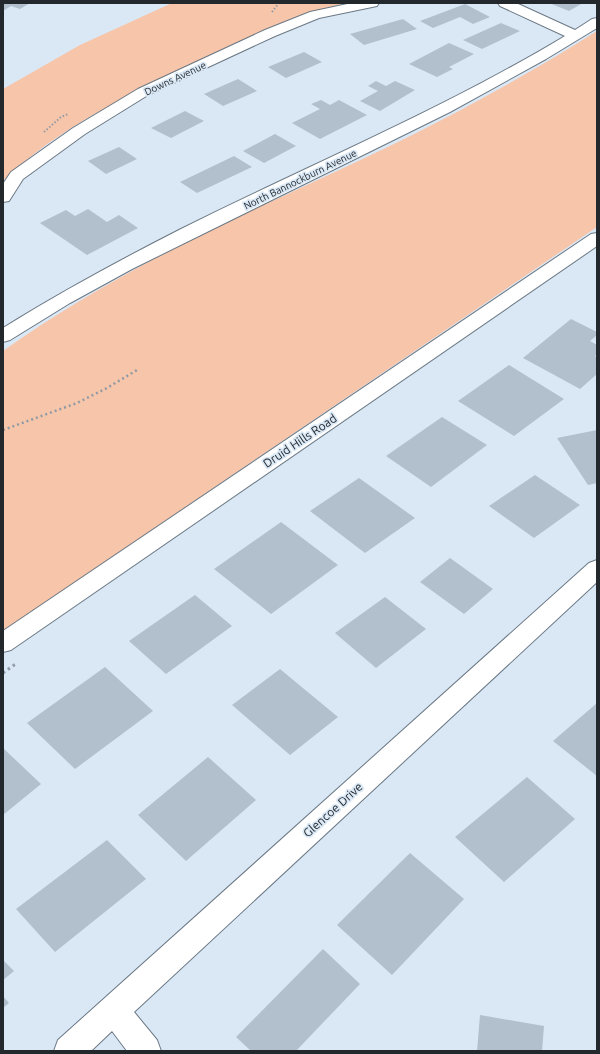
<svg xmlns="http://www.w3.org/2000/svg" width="600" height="1054" font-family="Ubuntu,sans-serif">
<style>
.green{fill:#f7c5a9}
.building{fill:#b2c0cd}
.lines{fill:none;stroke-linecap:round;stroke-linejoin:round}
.minor-casing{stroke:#6b7884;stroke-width:2}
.path-far2{stroke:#919ba5;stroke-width:2;stroke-dasharray:1.5 2;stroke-linecap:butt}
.path-far1{stroke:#919ba5;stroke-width:2.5;stroke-dasharray:2 3;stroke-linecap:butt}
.path{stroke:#919ba5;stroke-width:3;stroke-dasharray:2.5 3.5;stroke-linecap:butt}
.minor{fill:#fff;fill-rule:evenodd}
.labels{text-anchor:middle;stroke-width:3.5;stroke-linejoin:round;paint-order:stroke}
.far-street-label{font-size:10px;fill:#23282d;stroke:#dae8f6}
.street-label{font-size:12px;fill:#23282d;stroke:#dae8f6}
</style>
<rect width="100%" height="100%" fill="#dae8f6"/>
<!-- green -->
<g class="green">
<path d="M172,3H346C293,16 248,39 199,61C131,94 58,127 3,181V89L80,45Z"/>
<path d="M597,31V227L3,631V351C55,314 112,281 169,251C235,217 304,187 371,155C447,119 526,76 597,31Z"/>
</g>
<!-- building -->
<g class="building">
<polygon points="3,3 30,3 20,9 11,6 3,11"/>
<polygon points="549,3 583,3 569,11"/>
<polygon points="465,4 490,17 473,24 460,17 433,28 420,21"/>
<polygon points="403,19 417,29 364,45 350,34"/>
<polygon points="501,23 520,31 482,49 463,40"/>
<polygon points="449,43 474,54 449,67 453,69 437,77 409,64"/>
<polygon points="304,52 322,62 286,78 268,67"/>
<polygon points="238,79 257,91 223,106 204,94"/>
<polygon points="376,81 386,86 395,81 415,90 380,111 360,101 378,91 368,86"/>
<polygon points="321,100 330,105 339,100 367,115 320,139 292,123 320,109 311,104"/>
<polygon points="185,111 204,121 171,138 151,128"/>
<polygon points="275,134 296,146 264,163 243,151"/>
<polygon points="119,147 137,159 106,174 88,161"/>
<polygon points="234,156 252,167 197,193 180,182"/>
<polygon points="88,209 107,222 119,215 138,228 87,255 40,223 66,210 75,216"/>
<polygon points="571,319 597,332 597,335 590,341 597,345 597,354 595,356 597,358 597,374 580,389 523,358"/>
<polygon points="509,365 564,399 514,436 458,401"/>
<polygon points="442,417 487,445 431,487 386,456"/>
<polygon points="597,430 597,483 588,485 557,438"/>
<polygon points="535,475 580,505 534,538 489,506"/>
<polygon points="359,478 415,518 365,553 310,511"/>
<polygon points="281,522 338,565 271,614 214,569"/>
<polygon points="450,558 493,589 464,614 420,582"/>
<polygon points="195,595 232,626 166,674 129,641"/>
<polygon points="385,597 426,629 376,668 335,633"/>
<polygon points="105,667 153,711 75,769 27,723"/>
<polygon points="280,669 338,717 290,755 232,705"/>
<polygon points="597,703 597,776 553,741"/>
<polygon points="3,748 41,784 3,815"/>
<polygon points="208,757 256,800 186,861 138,815"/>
<polygon points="527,777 575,819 504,882 455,837"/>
<polygon points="107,840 146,879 55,952 16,909"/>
<polygon points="410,853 464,899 392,975 337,925"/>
<polygon points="323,949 360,984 296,1051 251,1051 236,1037"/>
<polygon points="3,960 14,971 3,980"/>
<polygon points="3,996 9,1003 3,1008"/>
<polygon points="480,1015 544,1026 542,1051 477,1051"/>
</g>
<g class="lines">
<!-- minor casing -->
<g class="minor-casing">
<g id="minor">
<polygon points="352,3 379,3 377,6 319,18 275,36 148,95 85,134 23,179 9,201 3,202 3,184 11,172 73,128 138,89 265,30 310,12"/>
<path d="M498,3H516L575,30L592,19L597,18V28L546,59L450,112L132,269L70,303L10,340L3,342V328C61,292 120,260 181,229C309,165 442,110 565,36L500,6Z"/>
<polygon points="597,233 597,246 11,650 3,652 3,631 591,234"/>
<polygon points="597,560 597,582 134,1012 157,1040 161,1051 127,1051 112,1031 91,1051 54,1051 58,1040 589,563"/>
</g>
</g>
<!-- path-far2 -->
<g class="path-far2">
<polyline points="272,12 279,3"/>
<polyline points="44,132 61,117 68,114"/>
</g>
<!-- path-far1 -->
<polyline class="path-far1" points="3,430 77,403 107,388 137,370"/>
<!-- path -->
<polyline class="path" points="3,673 17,663"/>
<!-- minor -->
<use href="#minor" class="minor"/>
</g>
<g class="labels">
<!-- far-street labels -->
<g class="far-street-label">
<text transform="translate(175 78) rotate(-25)" y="4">Downs Avenue</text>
<text transform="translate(300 179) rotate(-26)" y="4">North Bannockburn Avenue</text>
</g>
<!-- street labels -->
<g class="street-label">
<text transform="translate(300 441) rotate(-34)" y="4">Druid Hills Road</text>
<text transform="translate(333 810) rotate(-42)" y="4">Glencoe Drive</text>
</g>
</g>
<!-- border -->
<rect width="600" height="1054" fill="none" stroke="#23282d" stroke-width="8"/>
</svg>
